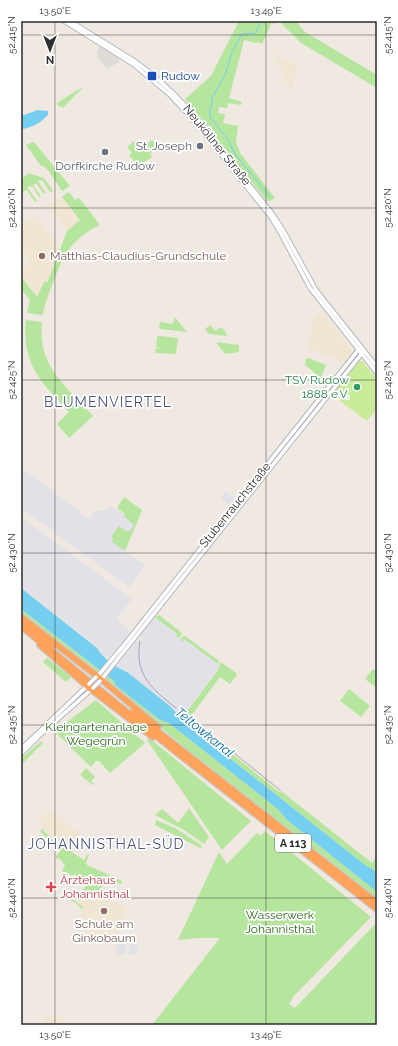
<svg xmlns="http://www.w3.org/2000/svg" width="398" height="1046" font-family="Raleway,sans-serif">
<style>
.industrial{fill:#e3e1e8}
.education{fill:#f0e6d1}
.green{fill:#b6e59e}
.pitch{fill:#c9ec9a}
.plaza{fill:#dfdcd8}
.water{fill:#75cff0}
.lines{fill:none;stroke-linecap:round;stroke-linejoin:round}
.stream{stroke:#75cff0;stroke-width:1}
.secondary-casing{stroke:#b4b7c1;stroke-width:5.5}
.highway-casing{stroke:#c9c9c9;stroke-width:8}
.secondary{stroke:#fff;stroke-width:3.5}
.highway{stroke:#ffa35c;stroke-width:5.5}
.rail{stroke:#a3a6b8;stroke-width:1}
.secondary-bridge-casing{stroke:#b4b7c1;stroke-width:5.5;stroke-linecap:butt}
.secondary-bridge{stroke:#fff;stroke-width:3.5}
.ticks{fill:none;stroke:#2e2e2e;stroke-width:1;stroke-opacity:0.45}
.transit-dot{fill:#1a4fb4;stroke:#fff;stroke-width:1.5}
.worship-dot{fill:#6b7280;stroke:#fff;stroke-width:1.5}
.education-dot{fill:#8d6e63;stroke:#fff;stroke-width:1.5}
.leisure-dot{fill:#2e9e5b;stroke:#fff;stroke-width:1.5}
.health-dot{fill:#e0444e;stroke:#fff;stroke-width:1.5}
.labels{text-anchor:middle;stroke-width:3.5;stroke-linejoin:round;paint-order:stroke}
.shield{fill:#fff;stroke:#6d6d6d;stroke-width:1}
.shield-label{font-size:11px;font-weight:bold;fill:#2e2e2e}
.transit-label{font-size:12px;fill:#164399;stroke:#fff;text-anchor:start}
.street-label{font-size:12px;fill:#2e2e2e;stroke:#fff}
.worship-label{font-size:12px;fill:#5b616d;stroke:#fff;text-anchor:end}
.education-label{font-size:12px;fill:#785e54;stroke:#fff;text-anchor:start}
.leisure-label{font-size:12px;fill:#27864d;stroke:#fff;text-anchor:end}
.park-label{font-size:12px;fill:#2c6e1b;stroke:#fff}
.health-label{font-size:12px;fill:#be3a42;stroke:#fff;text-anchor:start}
.water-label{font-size:13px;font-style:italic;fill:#0d6fa3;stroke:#fff}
.quarter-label{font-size:14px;letter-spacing:1px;fill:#4d5680;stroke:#fff}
.neatline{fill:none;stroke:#2e2e2e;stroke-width:1.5}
.ticks-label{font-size:10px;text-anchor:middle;fill:#2e2e2e}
</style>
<rect width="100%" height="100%" fill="#efe9e1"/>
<!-- industrial -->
<g class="industrial">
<polygon points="25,470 89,519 96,509 99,511 105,511 111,506 137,523 124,552 145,565 129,587 21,508 21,475"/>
<polygon points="226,491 236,500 232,506 221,498"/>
<polygon points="21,517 132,599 116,619 130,632 116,651 109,657 105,657 96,646 21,587"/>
<polygon points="155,617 177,634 176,636 182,641 184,639 220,666 182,718 171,707 127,672 117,667 136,641 140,642 142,633"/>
<polygon points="131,937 137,940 138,954 128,954"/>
<polygon points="117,939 127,942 125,954 116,954"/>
</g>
<!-- education -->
<g class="education">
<polygon points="274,53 298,66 292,88 290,88 288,83 286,84"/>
<polygon points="62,197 80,220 67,231 48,206"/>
<polygon points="35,216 60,250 48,281 46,283 44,281 39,294 36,297 21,277 21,271 31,263 21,249 21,225"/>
<polygon points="322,311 352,350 353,353 345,363 308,348 313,318"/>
<polygon points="49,810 81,834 77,840 74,838 66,849 62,850 51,836 42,829 44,827 39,822"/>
<polygon points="83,891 127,907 117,939 81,939 90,921 81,915 83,908 74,900"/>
<polygon points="46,1015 64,1018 63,1024 65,1025 50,1025 44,1019"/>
</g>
<!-- green -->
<g class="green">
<polygon points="239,21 276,21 274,25 272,22 262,44 258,42 256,43 244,40 229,98 242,102 241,105 228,103 227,108 219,107 218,113 225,114 223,123 238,126 236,142 240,153 275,198 270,201 267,201 185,99 211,76"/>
<polygon points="279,21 296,21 305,32 377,75 377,88 301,43"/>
<polygon points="84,86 63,108 61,106 59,107 57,103"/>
<polygon points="152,140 158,147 150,154 152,157 138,166 129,155 132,153 127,147 134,141 140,148"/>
<polygon points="34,142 70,186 62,191 48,170 42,165 41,166 26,145"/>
<polygon points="29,173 44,178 53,191 50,192 42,180 39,181 37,180 46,193 44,194 36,183 34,185 32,184 41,196 39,197 32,186 27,187 37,201 35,202 27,190 21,192 21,179"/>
<path d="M69,192L75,200L79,198L80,199L100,225C69,240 62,258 51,288C48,297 44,305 43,315L27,313L30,300L21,289V277L37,297L45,280L46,283L48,281L67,231L80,220L62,197Z"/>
<polygon points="175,317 187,332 160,329 159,327 160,322 173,324"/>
<path d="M26,320L42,322C37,366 66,386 93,416L69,438L57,424L69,412C42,383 21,364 26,320Z"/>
<polygon points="210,325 215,331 221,327 226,332 225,333 226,333 227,336 209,334 205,329"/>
<polygon points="159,336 178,338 176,354 155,353 156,348 165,348 156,347 157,337"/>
<polygon points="216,342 239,345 239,352 225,354"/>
<polygon points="356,355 357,357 308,419 306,418"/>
<polygon points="308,358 326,365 321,378 305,365 306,359"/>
<polygon points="124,497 142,510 125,551 112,542 113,539 111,537 119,526 126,531 130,531 134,525 124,516 125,514 117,508"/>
<polygon points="21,609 114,681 115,685 160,720 169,723 279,810 287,820 377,892 377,899 184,747 159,726 21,614"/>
<polygon points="159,615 182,633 179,638 176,636 177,634 155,617"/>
<polygon points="183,636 185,636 219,661 218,664 184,639 182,642 180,640"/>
<polygon points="47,658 71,677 66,682 43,662"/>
<polygon points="220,663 222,663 236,673 237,675 230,684 220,677 191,716 194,723 279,792 281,791 372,863 377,856 377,872 365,865 194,730 191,726 182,718 218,670 220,666 219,665"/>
<polygon points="373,669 377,672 377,688 365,679"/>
<polygon points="349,689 370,706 361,717 340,701"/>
<polygon points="96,700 145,743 110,773 99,761 96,761 91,767 52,729 60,722 63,725"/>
<polygon points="149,738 251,821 222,850 147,740"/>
<polygon points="41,741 43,743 21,765 21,759"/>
<polygon points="86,768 95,777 91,781 95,784 93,785 80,775"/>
<polygon points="189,808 209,837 204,844 184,830 155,815 162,809 178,823"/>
<polygon points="156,820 177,829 201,845 202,849 155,825"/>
<polygon points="42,829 62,849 64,847 84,860 88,854 89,855 86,862 87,865 122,881 121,884 106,879 97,896 83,891 74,900 83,907 82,909 76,903 68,899 79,893 87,885 74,874 72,876 66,872 65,873 62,871 65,865 59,858 57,859 55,857 60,852 40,831"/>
<polygon points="265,831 371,917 292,998 293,999 289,1004 295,1008 377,922 377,1025 152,1025 220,938 199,938 178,940 219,852 227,864 257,833 261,836"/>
</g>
<!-- pitch -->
<polygon class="pitch" points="359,361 362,361 377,379 377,409 367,421 332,395"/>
<!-- plaza -->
<polygon class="plaza" points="99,47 101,47 119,58 119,62 107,69 98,58 97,52"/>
<!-- water -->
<g class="water">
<path d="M38,110L48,111V115C40,123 32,128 21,129V116Z"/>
<path d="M21,588L97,648C104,659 115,667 127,672L171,707C178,716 188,721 194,730L365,865L377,872V892L287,820L279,810L169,723L160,720L115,685L114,681L21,609Z"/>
</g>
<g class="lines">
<!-- stream -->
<polyline class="stream" points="262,21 258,27 256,33 242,34 232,52 226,73 212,98 212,104 210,108 210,117 228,140 235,154 270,197"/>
<!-- secondary casing -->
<g class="secondary-casing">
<g id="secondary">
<polyline points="64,21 133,64 169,94 189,115 271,217 280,232 310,288 377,373"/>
<polyline points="70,21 133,60 152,74 173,93 192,113 271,212 283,230 316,290 377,367"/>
<polyline points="97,677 124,645 359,349"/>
<polyline points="101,680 363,352"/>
<polyline points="21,749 88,685"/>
<polyline points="21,754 42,733 92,689"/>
</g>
</g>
<!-- highway casing -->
<g class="highway-casing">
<g id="highway">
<polyline points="21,617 97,676 158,727"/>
<polyline points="21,621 52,646"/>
<polyline points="21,626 175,751 377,909"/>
<polyline points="40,645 87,686 153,737"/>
<polyline points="133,712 377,903"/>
</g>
</g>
<!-- secondary -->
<use href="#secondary" class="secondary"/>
<!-- highway -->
<use href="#highway" class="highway"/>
<!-- rail -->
<g class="rail">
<path d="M140,641C134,675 152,689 176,708"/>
<polyline points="184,713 280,790"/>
</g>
<!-- secondary-bridge casing -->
<g class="secondary-bridge-casing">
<g id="secondary-bridge">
<polyline points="89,684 96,677"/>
<polyline points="93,688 100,681"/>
</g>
</g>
<!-- secondary-bridge -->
<use href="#secondary-bridge" class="secondary-bridge"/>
</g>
<!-- ticks -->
<path class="ticks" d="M55,21V1025M266,21V1025M21,35H377M21,208H377M21,380H377M21,553H377M21,725H377M21,898H377"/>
<!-- markers -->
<rect class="transit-dot" x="147" y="71" width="10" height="10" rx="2"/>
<g class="worship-dot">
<circle cx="200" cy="146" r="4"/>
<circle cx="105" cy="152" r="4"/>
</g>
<g class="education-dot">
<circle cx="42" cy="256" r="4"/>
<circle cx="104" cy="911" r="4"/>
</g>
<circle class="leisure-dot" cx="357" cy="387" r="4"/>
<path class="health-dot" d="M49 881h4v4h4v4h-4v4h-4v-4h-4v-4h4z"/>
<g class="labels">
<!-- shield labels -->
<rect class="shield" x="275" y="834" width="36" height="18" rx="3"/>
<g class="shield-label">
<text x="293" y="847">A 113</text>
</g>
<!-- transit labels -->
<g class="transit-label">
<text x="161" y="80">Rudow</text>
</g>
<!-- street labels -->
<g class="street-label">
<text transform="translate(217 145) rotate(51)" y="4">Neuköllner Straße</text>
<text transform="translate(235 505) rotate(-51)" y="4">Stubenrauchstraße</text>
</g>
<!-- worship labels -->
<g class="worship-label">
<text x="192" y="150">St. Joseph</text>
<text x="105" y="170" text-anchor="middle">Dorfkirche Rudow</text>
</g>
<!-- education labels -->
<g class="education-label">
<text x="50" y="260">Matthias-Claudius-Grundschule</text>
<text x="104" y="928" text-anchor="middle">Schule am<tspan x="104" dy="14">Ginkobaum</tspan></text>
</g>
<!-- leisure labels -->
<g class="leisure-label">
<text x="349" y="384">TSV Rudow<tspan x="349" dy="14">1888 e.V.</tspan></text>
</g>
<!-- park labels -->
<g class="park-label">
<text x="96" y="731">Kleingartenanlage<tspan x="96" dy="14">Wegegrün</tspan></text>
<text x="280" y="919">Wasserwerk<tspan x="280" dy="14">Johannisthal</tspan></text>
</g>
<!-- health labels -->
<g class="health-label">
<text x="60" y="884">Ärztehaus<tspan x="60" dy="14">Johannisthal</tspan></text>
</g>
<!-- water labels -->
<g class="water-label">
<text transform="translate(205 732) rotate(39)" y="5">Teltowkanal</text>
</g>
<!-- quarter labels -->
<g class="quarter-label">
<text x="108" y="407">BLUMENVIERTEL</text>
<text x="106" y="849">JOHANNISTHAL-SÜD</text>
</g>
</g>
<!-- border -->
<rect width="398" height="1046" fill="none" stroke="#ffffff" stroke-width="44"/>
<!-- north arrow -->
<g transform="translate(50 50) rotate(180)" stroke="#ffffff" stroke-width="3" paint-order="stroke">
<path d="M0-3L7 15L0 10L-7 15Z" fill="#2e2e2e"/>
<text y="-6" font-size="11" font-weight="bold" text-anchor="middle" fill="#2e2e2e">N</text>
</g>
<rect x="22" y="22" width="354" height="1002" class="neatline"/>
<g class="ticks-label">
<text x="55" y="14">13.50°E</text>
<text x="266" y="14">13.49°E</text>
<text transform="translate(387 35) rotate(-90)" y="4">52.415°N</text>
<text transform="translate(11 35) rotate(-90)" y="4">52.415°N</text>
<text transform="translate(387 208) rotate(-90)" y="4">52.420°N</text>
<text transform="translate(11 208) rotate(-90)" y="4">52.420°N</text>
<text transform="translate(387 380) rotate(-90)" y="4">52.425°N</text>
<text transform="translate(11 380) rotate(-90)" y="4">52.425°N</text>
<text transform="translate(11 553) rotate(-90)" y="4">52.430°N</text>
<text transform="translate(387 553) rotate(-90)" y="4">52.430°N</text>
<text transform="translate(11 725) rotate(-90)" y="4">52.435°N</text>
<text transform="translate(387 725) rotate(-90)" y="4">52.435°N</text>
<text transform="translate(387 898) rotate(-90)" y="4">52.440°N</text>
<text transform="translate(11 898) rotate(-90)" y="4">52.440°N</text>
<text x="55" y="1038">13.50°E</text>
<text x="266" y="1038">13.49°E</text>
</g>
</svg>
